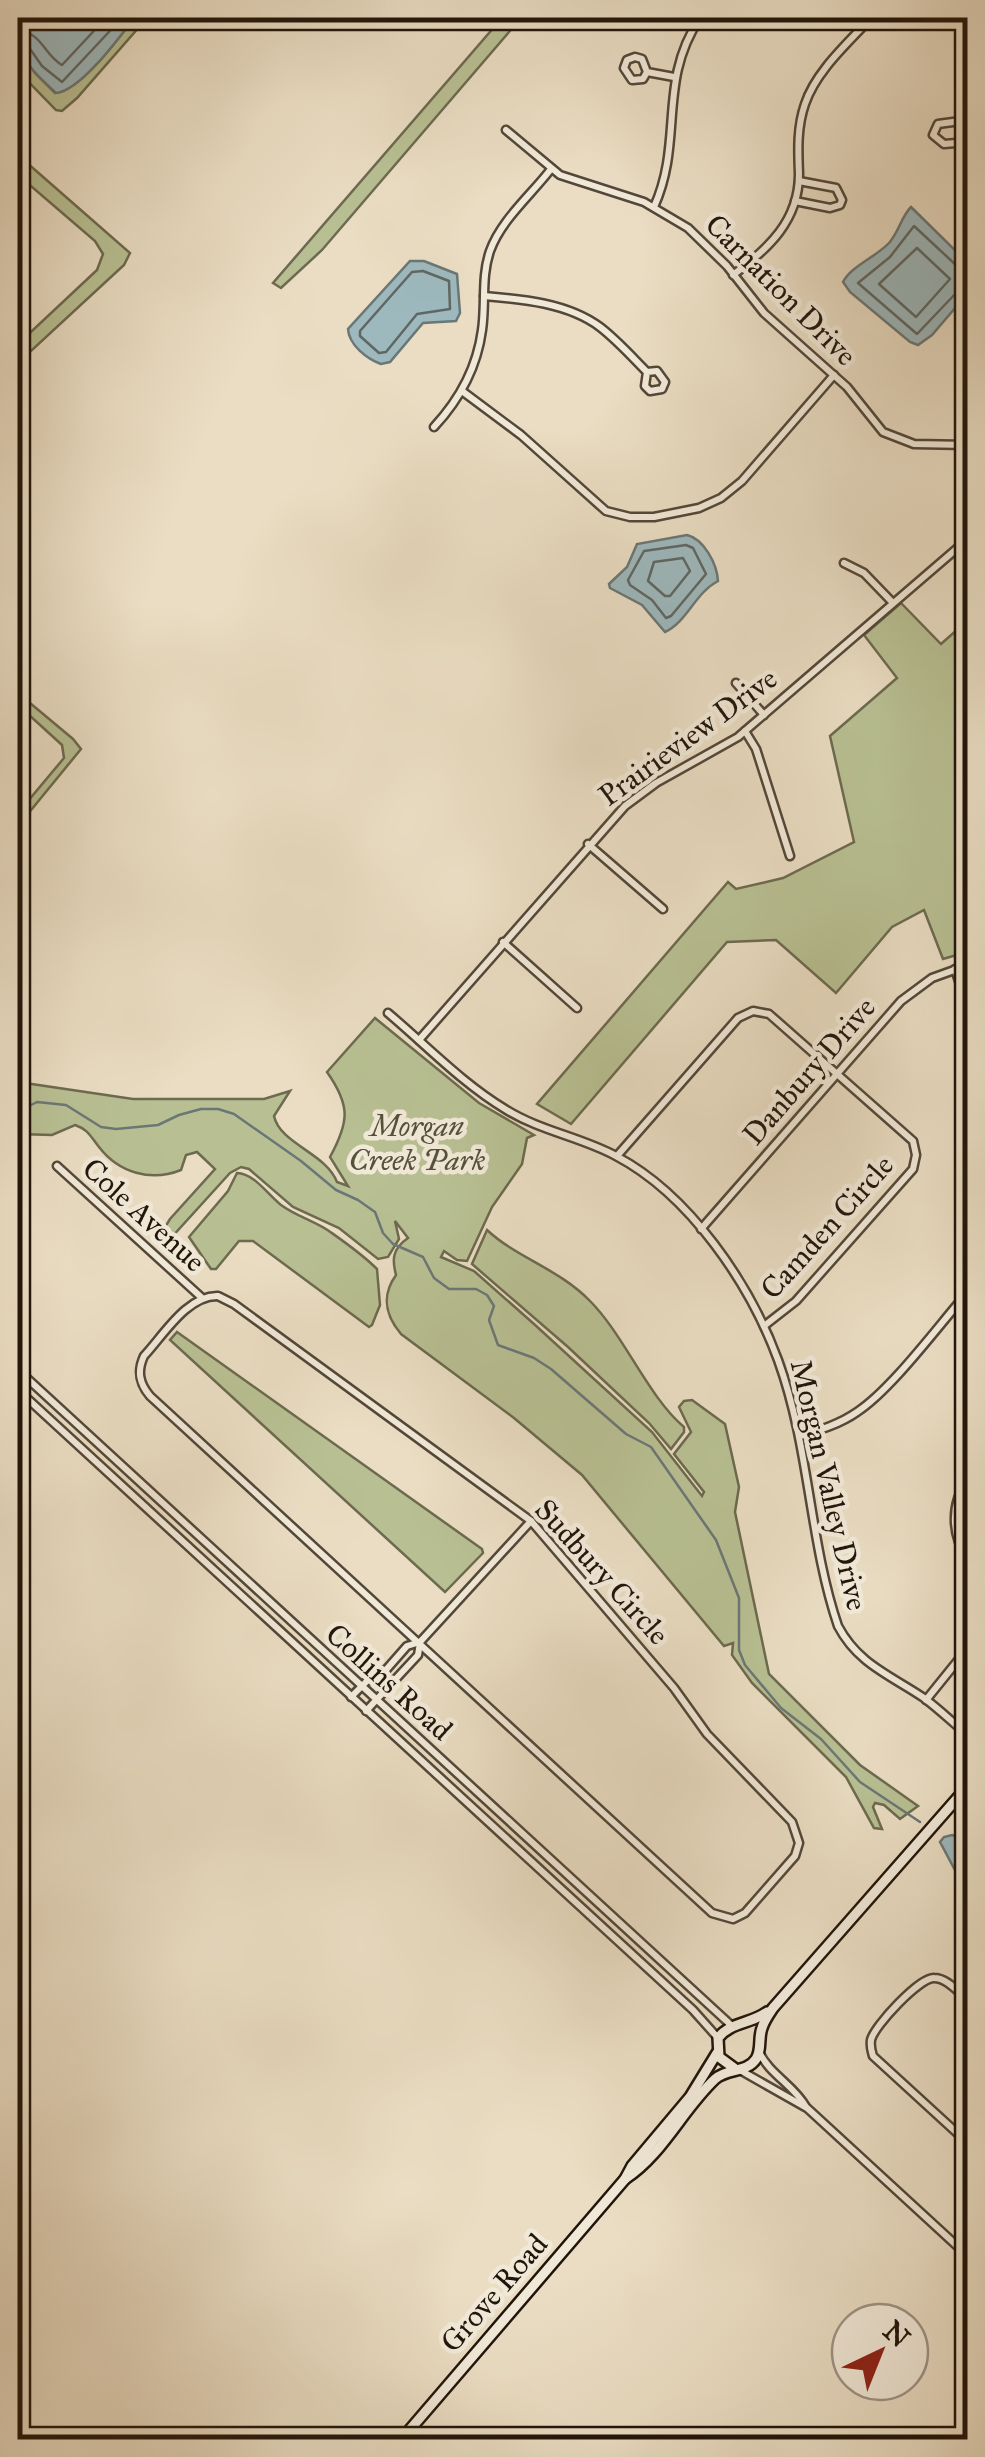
<svg xmlns="http://www.w3.org/2000/svg" width="985" height="2457" font-family="'IM FELL Great Primer',serif">
<style>
.green{fill:#b8c093;stroke:#6c6a4f;stroke-width:2.5}
.water{fill:#9db9be;stroke:#6b7776;stroke-width:2.5}
.lines{fill:none;stroke-linecap:round;stroke-linejoin:round}
.shore{stroke:#5f6764;stroke-width:2.5}
.stream{stroke:#6b7776;stroke-width:2.5}
.street-casing{stroke:#534739;stroke-width:11}
.secondary-casing{stroke:#21150b;stroke-width:14}
.street{stroke:#f1e9d8;stroke-width:6}
.secondary{stroke:#f1e9d8;stroke-width:9}
.labels{text-anchor:middle;stroke-width:9;stroke-linejoin:round;paint-order:stroke}
.street-label{font-size:30px;fill:#21150b;stroke:#f1e9d8}
.park-label{font-size:30px;font-style:italic;fill:#56513b;stroke:#f1e9d8}
</style>
<rect width="100%" height="100%" fill="#eaddc3"/>
<filter id="stains"><feTurbulence type="fractalNoise" baseFrequency=".002" numOctaves="4"/><feColorMatrix values="0 0 0 0 .2 0 0 0 0 .09 0 0 0 0 .02 0 0 0 .5 -.17"/></filter>
<radialGradient id="worn" r=".72"><stop offset=".6" stop-color="#630" stop-opacity="0"/><stop offset="1" stop-color="#630" stop-opacity=".3"/></radialGradient>
<!-- green -->
<g class="green">
<path d="M134,18H147L77,98L62,111L56,110L18,71V47L35,73L55,93C80,91 119,38 134,18Z"/>
<polygon points="502,18 521,18 322,250 281,288 273,283"/>
<polygon points="18,155 130,253 124,265 18,363 18,344 97,270 103,254 95,241 18,175"/>
<polygon points="901,603 941,644 967,621 967,952 943,959 924,910 892,927 836,993 776,940 727,942 571,1124 537,1104 728,882 736,889 783,878 854,842 830,736 897,678 864,635"/>
<polygon points="18,693 73,739 81,749 18,826 18,813 64,758 62,745 18,705"/>
<path d="M375,1018L479,1103L534,1135L527,1138L522,1164L492,1207L467,1261L457,1260L444,1251L441,1257L474,1271L534,1324L652,1432L702,1496L704,1492L674,1454L691,1432L679,1407L684,1401L692,1400L725,1424L739,1487L735,1512L769,1674L860,1765L918,1806L900,1819L884,1805L875,1803L873,1807L882,1829L874,1828L846,1777L752,1683L732,1655L733,1643L724,1646L582,1475L514,1418L401,1334C385,1315 381,1296 396,1275C392,1260 392,1249 408,1238L395,1221L399,1239L388,1257L378,1259L339,1228L293,1207L249,1169L241,1167L230,1173L170,1239L165,1227L170,1219L215,1169L197,1152L186,1155L181,1170C151,1182 119,1173 99,1147C90,1136 89,1130 75,1125L52,1135L18,1134V1082L133,1099H264L290,1091L274,1116C280,1144 326,1153 337,1182L348,1186L330,1157C349,1122 351,1106 327,1072Z"/>
<path d="M237,1173C255,1174 267,1194 281,1205C296,1216 314,1221 329,1231C346,1243 362,1254 377,1269L380,1305L372,1325L369,1327L253,1241H239L216,1269H211L189,1237L228,1191Z"/>
<path d="M487,1230C517,1258 559,1269 590,1301C624,1335 649,1398 684,1427V1432L671,1449L649,1423L568,1347L472,1264Z"/>
<polygon points="177,1332 482,1549 483,1553 445,1592 170,1340"/>
</g>
<!-- water -->
<g class="water">
<path d="M18,18H134C119,38 80,91 56,93C27,66 18,58 18,18Z"/>
<path d="M911,207L968,263L967,294L932,335L918,345L910,342L850,292L843,282C851,266 876,257 889,243C899,232 901,217 911,207Z"/>
<path d="M410,261H424L457,274L460,313L456,321L423,323L390,362L381,364C367,359 349,345 348,329Z"/>
<path d="M687,535C704,539 717,564 718,581C695,593 687,622 665,632L642,605L610,588L609,584L627,567L637,544Z"/>
<polygon points="952,1835 967,1840 967,1884 956,1872 940,1842 944,1837"/>
</g>
<g class="lines">
<!-- shore -->
<g class="shore">
<path d="M18,31C42,32 44,55 62,65L106,18"/>
<polyline points="18,43 28,46 42,66 62,82 122,18"/>
<polygon points="917,248 950,279 916,317 879,284"/>
<polyline points="968,269 957,266 914,226 890,257 858,283 917,334 957,292 968,289"/>
<polygon points="423,271 449,281 450,309 417,314 386,352 379,353 360,336 360,331 412,272"/>
<polygon points="686,545 693,548 706,574 671,616 666,618 652,600 630,585 628,580 644,551"/>
<polygon points="683,558 690,571 670,596 665,596 648,581 654,562"/>
</g>
<!-- stream -->
<polyline class="stream" points="18,1107 25,1108 37,1102 66,1105 101,1127 116,1129 158,1125 179,1115 201,1109 218,1109 234,1114 301,1161 336,1190 358,1200 375,1212 383,1233 393,1244 423,1257 434,1278 449,1289 476,1289 487,1295 494,1306 489,1320 498,1345 534,1358 551,1369 626,1434 651,1447 716,1540 739,1598 739,1650 745,1665 781,1708 821,1739 860,1782 920,1822"/>
<!-- street casing -->
<g class="street-casing">
<g id="street">
<polyline points="647,72 642,59 635,57 627,60 624,68 632,80 643,79 647,72 674,77"/>
<polyline points="968,120 938,124 933,135 944,144 968,142"/>
<polyline points="506,130 560,175 644,202 688,228 727,266 764,313 847,387 883,432 914,444 968,445"/>
<polyline points="795,201 830,208 840,205 842,200 836,188 799,181"/>
<path d="M654,207C684,141 657,82 700,18"/>
<path d="M733,275C768,249 799,221 799,174C798,150 797,127 805,104C816,71 848,43 871,18"/>
<path d="M484,296C522,299 568,303 600,327C617,340 632,357 647,372L657,371L665,382L662,389L650,391L645,386L647,372"/>
<polyline points="462,391 521,435 606,511 630,517 654,517 699,508 721,498 742,481 834,375"/>
<path d="M434,427C460,399 477,368 482,330C486,303 481,277 490,251C501,220 531,195 551,169"/>
<polyline points="844,563 864,573 893,603"/>
<polyline points="736,683 764,715"/>
<polyline points="745,731 756,749 790,856"/>
<polyline points="588,844 663,909"/>
<polyline points="503,942 577,1008"/>
<polyline points="955,969 968,1009"/>
<path d="M388,1013C426,1045 462,1083 505,1109C540,1131 581,1137 616,1156C690,1195 750,1284 778,1360C810,1448 809,1541 838,1626C858,1664 890,1675 924,1698C939,1709 953,1723 968,1735"/>
<polyline points="419,1040 625,806 656,783 738,737 968,539"/>
<polyline points="617,1156 738,1018 753,1011 769,1014 913,1141 916,1155 913,1169 796,1301 764,1326"/>
<polyline points="57,1166 201,1297"/>
<polyline points="701,1229 901,1001 932,978 968,965"/>
<path d="M218,1296L234,1304L531,1521L674,1688L707,1734L792,1822L799,1843L795,1856L745,1913L733,1919L712,1913L150,1396C139,1383 137,1371 144,1356C163,1336 187,1295 218,1296Z"/>
<polyline points="18,1370 732,2026"/>
<polyline points="18,1390 693,2010 718,2038"/>
<path d="M800,1436C820,1430 840,1424 857,1412C892,1389 938,1326 968,1292"/>
<path d="M968,1479C950,1504 951,1535 968,1560"/>
<polyline points="351,1697 371,1677 385,1671 407,1646 420,1642 531,1521"/>
<polyline points="926,1700 968,1648"/>
<polyline points="366,1711 418,1655 420,1643"/>
<path d="M968,2000C958,1992 947,1978 934,1978C920,1977 874,2026 871,2040C870,2047 871,2049 873,2056L968,2143"/>
<path d="M759,2052C770,2075 794,2085 806,2107L968,2256"/>
<polyline points="738,2069 805,2107"/>
</g>
</g>
<!-- secondary casing -->
<g class="secondary-casing">
<g id="secondary">
<path d="M734,2068L719,2057L718,2038C730,2022 751,2024 767,2012"/>
<path d="M625,2179C663,2154 682,2110 715,2079C727,2068 747,2073 756,2059C762,2050 758,2038 762,2028C764,2021 769,2014 773,2008L968,1786"/>
<polyline points="401,2440 625,2179 632,2166 690,2097 717,2053"/>
</g>
</g>
<!-- street -->
<use href="#street" class="street"/>
<!-- secondary -->
<use href="#secondary" class="secondary"/>
</g>
<g class="labels">
<!-- street labels -->
<g class="street-label">
<text transform="translate(781 290) rotate(45)" y="10">Carnation Drive</text>
<text transform="translate(688 737) rotate(-36)" y="10">Prairieview Drive</text>
<text transform="translate(809 1071) rotate(-49)" y="10">Danbury Drive</text>
<text transform="translate(144 1215) rotate(42)" y="10">Cole Avenue</text>
<text transform="translate(827 1227) rotate(-48)" y="10">Camden Circle</text>
<text transform="translate(829 1485) rotate(77)" y="10">Morgan Valley Drive</text>
<text transform="translate(602 1572) rotate(48)" y="10">Sudbury Circle</text>
<text transform="translate(389 1682) rotate(42)" y="10">Collins Road</text>
<text transform="translate(494 2293) rotate(-49)" y="10">Grove Road</text>
</g>
<!-- park labels -->
<g class="park-label">
<text x="417" y="1136">Morgan<tspan x="417" dy="34">Creek Park</tspan></text>
</g>
</g>
<!-- margin -->
<rect width="985" height="2457" fill="none" stroke="#eaddc3" stroke-width="60"/>
<rect x="20" y="20" width="945" height="2417" fill="none" stroke="#21150b" stroke-width="5"/>
<rect x="30" y="30" width="925" height="2397" fill="none" stroke="#21150b" stroke-width="2.5"/>
<!-- north arrow -->
<g transform="translate(880 2352) rotate(43)"><circle r="48" fill="#f1e9d8" stroke="#9e9486" stroke-width="2.5"/>
<path d="M0-8L18 38L0 25L-18 38Z" fill="#8f2418"/>
<text y="-15" font-size="28" font-weight="bold" text-anchor="middle" fill="#21150b">N</text>
</g>
<rect width="100%" height="100%" filter="url(#stains)"/>
<rect width="100%" height="100%" fill="url(#worn)"/>
</svg>
